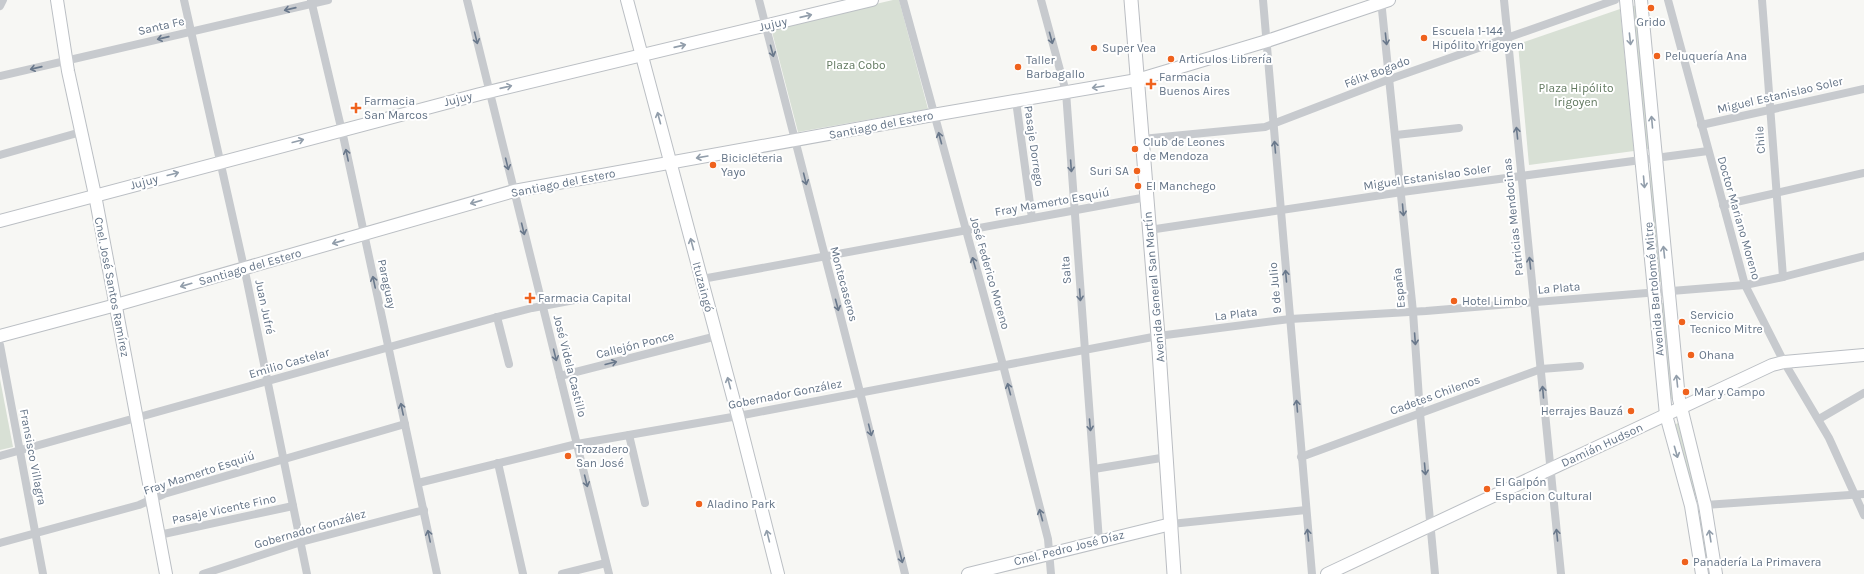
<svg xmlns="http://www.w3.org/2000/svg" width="1864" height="574" font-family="Karla,sans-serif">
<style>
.green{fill:#d8e0d5}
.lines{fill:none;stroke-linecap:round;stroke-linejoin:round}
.secondary-casing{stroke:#bbbfc4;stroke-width:14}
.primary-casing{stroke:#babdc2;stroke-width:15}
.street{stroke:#c7cace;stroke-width:8}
.secondary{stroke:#fff;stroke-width:12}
.primary{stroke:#fff;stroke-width:13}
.oneway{stroke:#69788b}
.oneway2{stroke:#929eab}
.poi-dot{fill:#ef621d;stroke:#fff;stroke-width:1.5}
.labels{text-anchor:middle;stroke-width:4;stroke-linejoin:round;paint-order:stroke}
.poi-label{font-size:12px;fill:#647487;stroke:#fff;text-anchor:start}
.street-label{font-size:12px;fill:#647487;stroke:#fff}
.park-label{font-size:12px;fill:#627960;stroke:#fff}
</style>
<rect width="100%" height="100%" fill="#f7f7f4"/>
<!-- green -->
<g class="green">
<polygon points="893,0 899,0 928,109 798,132 771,28"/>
<polygon points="1636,5 1650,149 1646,149 1631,7"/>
<polygon points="1620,9 1634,151 1529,165 1518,44"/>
<polygon points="1652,170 1662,282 1658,282 1647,171"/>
<polygon points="1660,303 1665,303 1674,398 1669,400"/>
<polygon points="0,379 13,447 0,450"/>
<polygon points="1678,423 1698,496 1694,497 1674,425"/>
<polygon points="1697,518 1702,518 1711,574 1706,574"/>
</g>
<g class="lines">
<!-- secondary casing -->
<g class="secondary-casing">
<g id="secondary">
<polyline points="57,0 68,71 95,195 166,574"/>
<polyline points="627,0 738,416 778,574"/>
<polyline points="1626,0 1666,415 1691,506 1702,574"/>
<polyline points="1641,0 1679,399 1705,505 1716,574"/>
<polyline points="0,221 480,94 872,0"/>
<polyline points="0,336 116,305 514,191 933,115 1137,80 1267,41 1389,0"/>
<polyline points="968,574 1171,524"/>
<polyline points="1327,574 1772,365 1784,362 1864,355"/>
</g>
</g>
<!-- primary casing -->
<g class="primary-casing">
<polyline id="primary" points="1131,0 1158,336 1174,574"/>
</g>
<!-- street -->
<g class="street">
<polyline points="184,0 247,281 307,574"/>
<polyline points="311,0 344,140 437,574"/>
<polyline points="467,0 609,574"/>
<polyline points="759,0 860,392 905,574"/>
<polyline points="903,0 1003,365 1048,539 1051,574"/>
<polyline points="1041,0 1066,92 1099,541"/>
<polyline points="1263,0 1312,574"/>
<polyline points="1381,0 1413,312 1420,413 1435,574"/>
<polyline points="1504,0 1561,574"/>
<polyline points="1668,0 1745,285 1784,362 1829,438 1864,515"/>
<polyline points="1762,0 1783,277"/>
<polyline points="0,6 3,0"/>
<polyline points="0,76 328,0"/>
<polyline points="1016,101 1032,218"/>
<polyline points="1701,125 1864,89"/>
<polyline points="1396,135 1459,128"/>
<polyline points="1142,139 1265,127 1390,79 1615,0"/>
<polyline points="0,155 81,132"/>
<polyline points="1723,205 1864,173"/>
<polyline points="1149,230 1402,192 1708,151"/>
<polyline points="702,279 1147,197"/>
<polyline points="497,317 509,364"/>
<polyline points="0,345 43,574"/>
<polyline points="560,376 717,336"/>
<polyline points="1819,419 1864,393"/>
<polyline points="629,435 645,503"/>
<polyline points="0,456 497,317 532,308 585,298"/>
<polyline points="1301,457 1541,369 1580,366"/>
<polyline points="498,463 523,574"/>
<polyline points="1094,469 1167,457"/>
<polyline points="418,483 577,444 738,416 1158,336 1290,319 1426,311 1745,285 1783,277 1864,256"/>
<polyline points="1691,506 1864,494"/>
<polyline points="1171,524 1306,510"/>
<polyline points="159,535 293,506"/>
<polyline points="0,543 139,505 164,494 405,424"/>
<polyline points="203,574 301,542 424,510"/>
<polyline points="562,574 606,563"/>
</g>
<!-- secondary -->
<use href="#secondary" class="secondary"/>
<!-- primary -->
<use href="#primary" class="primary"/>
</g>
<!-- one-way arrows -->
<defs><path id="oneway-shaft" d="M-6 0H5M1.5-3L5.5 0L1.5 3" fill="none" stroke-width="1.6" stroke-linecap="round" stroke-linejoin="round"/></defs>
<g class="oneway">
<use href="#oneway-shaft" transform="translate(290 9) rotate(167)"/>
<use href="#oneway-shaft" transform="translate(163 38) rotate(167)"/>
<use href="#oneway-shaft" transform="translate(476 38) rotate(76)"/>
<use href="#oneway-shaft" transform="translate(1051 38) rotate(75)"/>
<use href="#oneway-shaft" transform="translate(1386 39) rotate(84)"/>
<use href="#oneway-shaft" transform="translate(772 51) rotate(75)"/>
<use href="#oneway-shaft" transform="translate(36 68) rotate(167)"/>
<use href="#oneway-shaft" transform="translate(1517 133) rotate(-96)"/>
<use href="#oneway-shaft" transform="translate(940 138) rotate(-105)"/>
<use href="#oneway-shaft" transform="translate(1275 147) rotate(-95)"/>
<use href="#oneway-shaft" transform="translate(347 155) rotate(-102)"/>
<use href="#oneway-shaft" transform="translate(507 164) rotate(76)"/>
<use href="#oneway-shaft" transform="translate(1071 166) rotate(86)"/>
<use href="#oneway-shaft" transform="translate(805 179) rotate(76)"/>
<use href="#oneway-shaft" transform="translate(1403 210) rotate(85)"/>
<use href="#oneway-shaft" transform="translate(523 229) rotate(76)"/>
<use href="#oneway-shaft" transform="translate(974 263) rotate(-106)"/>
<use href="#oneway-shaft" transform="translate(1530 263) rotate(-96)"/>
<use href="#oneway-shaft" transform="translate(1286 276) rotate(-95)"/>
<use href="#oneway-shaft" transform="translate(374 282) rotate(-102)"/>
<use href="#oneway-shaft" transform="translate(1080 295) rotate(86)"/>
<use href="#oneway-shaft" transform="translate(837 305) rotate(75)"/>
<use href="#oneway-shaft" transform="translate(1415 339) rotate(86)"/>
<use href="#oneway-shaft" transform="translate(555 355) rotate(76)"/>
<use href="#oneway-shaft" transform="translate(611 363) rotate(-14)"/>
<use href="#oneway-shaft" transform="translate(1009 389) rotate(-105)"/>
<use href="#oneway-shaft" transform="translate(1543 392) rotate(-95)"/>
<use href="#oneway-shaft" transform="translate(1297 406) rotate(-95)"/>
<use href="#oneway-shaft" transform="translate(402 409) rotate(-102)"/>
<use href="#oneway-shaft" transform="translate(1090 425) rotate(85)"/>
<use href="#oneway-shaft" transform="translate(870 430) rotate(76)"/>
<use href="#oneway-shaft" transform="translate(1425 469) rotate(85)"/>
<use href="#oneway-shaft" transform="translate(586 481) rotate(76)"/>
<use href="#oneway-shaft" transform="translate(1041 515) rotate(-105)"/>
<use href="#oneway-shaft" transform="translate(1308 535) rotate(-96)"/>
<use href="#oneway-shaft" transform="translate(1557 535) rotate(-96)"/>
<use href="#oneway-shaft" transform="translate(429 536) rotate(-102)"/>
<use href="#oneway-shaft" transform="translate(901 557) rotate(76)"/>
</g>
<g class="oneway2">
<use href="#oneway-shaft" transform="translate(806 16) rotate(-13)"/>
<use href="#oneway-shaft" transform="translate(1630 39) rotate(84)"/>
<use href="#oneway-shaft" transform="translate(680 46) rotate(-13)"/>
<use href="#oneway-shaft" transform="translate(506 87) rotate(-13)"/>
<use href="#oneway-shaft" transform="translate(1098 87) rotate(171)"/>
<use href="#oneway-shaft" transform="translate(659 118) rotate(-105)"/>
<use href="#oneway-shaft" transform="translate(1652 122) rotate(-95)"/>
<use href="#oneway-shaft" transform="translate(298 141) rotate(-15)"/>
<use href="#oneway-shaft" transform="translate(702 157) rotate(170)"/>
<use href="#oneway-shaft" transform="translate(173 174) rotate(-15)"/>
<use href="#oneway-shaft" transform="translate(1644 182) rotate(85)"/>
<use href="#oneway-shaft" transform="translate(476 202) rotate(164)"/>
<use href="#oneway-shaft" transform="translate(338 242) rotate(164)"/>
<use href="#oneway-shaft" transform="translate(692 244) rotate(-105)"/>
<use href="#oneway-shaft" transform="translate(1664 252) rotate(-96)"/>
<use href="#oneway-shaft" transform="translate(186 285) rotate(164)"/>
<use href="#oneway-shaft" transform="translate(1677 381) rotate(-96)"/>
<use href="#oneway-shaft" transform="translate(729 383) rotate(-105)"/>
<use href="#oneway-shaft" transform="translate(1676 452) rotate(74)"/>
<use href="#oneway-shaft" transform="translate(768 536) rotate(-104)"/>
<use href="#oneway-shaft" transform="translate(1710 536) rotate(-99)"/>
</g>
<!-- markers -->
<g class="poi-dot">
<circle cx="1651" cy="8" r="4"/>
<circle cx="1424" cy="38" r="4"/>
<circle cx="1094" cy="48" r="4"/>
<circle cx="1657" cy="56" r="4"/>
<circle cx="1171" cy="59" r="4"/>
<circle cx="1018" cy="67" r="4"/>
<path d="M1149 78h4v4h4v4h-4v4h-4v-4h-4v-4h4z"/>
<path d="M354 102h4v4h4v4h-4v4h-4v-4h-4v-4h4z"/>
<circle cx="1135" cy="149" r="4"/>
<circle cx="713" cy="165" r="4"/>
<circle cx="1137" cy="171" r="4"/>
<circle cx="1138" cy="186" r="4"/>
<path d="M528 292h4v4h4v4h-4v4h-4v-4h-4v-4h4z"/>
<circle cx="1454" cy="301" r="4"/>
<circle cx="1682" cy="322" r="4"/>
<circle cx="1691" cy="355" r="4"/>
<circle cx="1686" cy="392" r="4"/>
<circle cx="1631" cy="411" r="4"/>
<circle cx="568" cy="456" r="4"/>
<circle cx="1487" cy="489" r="4"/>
<circle cx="699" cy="504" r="4"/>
<circle cx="1685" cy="562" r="4"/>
</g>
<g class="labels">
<!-- poi labels -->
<g class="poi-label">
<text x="1651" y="26" text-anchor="middle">Grido</text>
<text x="1432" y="35">Escuela 1-144<tspan x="1432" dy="14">Hipólito Yrigoyen</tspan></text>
<text x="1102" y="52">Super Vea</text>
<text x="1665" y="60">Peluquería Ana</text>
<text x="1179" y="63">Articulos Librería</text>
<text x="1026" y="64">Taller<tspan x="1026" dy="14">Barbagallo</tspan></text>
<text x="1159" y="81">Farmacia<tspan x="1159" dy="14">Buenos Aires</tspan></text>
<text x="364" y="105">Farmacia<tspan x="364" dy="14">San Marcos</tspan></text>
<text x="1143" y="146">Club de Leones<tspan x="1143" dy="14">de Mendoza</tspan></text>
<text x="721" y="162">Bicicleteria<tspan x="721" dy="14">Yayo</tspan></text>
<text x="1129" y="175" text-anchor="end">Suri SA</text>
<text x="1146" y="190">El Manchego</text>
<text x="538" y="302">Farmacia Capital</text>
<text x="1462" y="305">Hotel Limbo</text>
<text x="1690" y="319">Servicio<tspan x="1690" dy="14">Tecnico Mitre</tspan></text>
<text x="1699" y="359">Ohana</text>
<text x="1694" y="396">Mar y Campo</text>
<text x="1623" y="415" text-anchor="end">Herrajes Bauzá</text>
<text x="576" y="453">Trozadero<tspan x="576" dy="14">San José</tspan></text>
<text x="1495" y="486">El Galpón<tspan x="1495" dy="14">Espacion Cultural</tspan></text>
<text x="707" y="508">Aladino Park</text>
<text x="1693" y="566">Panadería La Primavera</text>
</g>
<!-- street labels -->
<g class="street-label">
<text transform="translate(773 24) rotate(-13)" y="4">Jujuy</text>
<text transform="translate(161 26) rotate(-13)" y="4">Santa Fe</text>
<text transform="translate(1377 72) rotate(-21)" y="4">Félix Bogado</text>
<text transform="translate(1780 95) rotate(-13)" y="4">Miguel Estanislao Soler</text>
<text transform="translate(458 99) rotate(-14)" y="4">Jujuy</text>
<text transform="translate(881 125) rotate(-11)" y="4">Santiago del Estero</text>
<text transform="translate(1760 140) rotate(-94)" y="4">Chile</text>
<text transform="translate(1034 146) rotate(82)" y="4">Pasaje Dorrego</text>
<text transform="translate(1427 177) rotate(-8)" y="4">Miguel Estanislao Soler</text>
<text transform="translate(144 182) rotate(-15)" y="4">Jujuy</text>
<text transform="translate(563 183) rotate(-11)" y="4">Santiago del Estero</text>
<text transform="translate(1052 202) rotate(-10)" y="4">Fray Mamerto Esquiú</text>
<text transform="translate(1513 217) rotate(-96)" y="4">Patricias Mendocinas</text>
<text transform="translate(1739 218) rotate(74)" y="4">Doctor Mariano Moreno</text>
<text transform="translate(250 267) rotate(-16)" y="4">Santiago del Estero</text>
<text transform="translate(1066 270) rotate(-94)" y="4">Salta</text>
<text transform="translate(990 273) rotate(74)" y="4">José Federico Moreno</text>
<text transform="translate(387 284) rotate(78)" y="4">Paraguay</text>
<text transform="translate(844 284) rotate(75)" y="4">Montecaseros</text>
<text transform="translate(112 287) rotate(79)" y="4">Cnel. José Santos Ramírez</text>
<text transform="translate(703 287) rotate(75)" y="4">Ituzaingó</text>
<text transform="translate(1154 287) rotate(-95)" y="4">Avenida General San Martín</text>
<text transform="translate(1275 288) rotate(-95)" y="4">9 de Julio</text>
<text transform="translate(1399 288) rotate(-96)" y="4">España</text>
<text transform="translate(1559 288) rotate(-5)" y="4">La Plata</text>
<text transform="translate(1654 289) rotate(-95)" y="4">Avenida Bartolomé Mitre</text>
<text transform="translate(265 307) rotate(78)" y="4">Juan Jufré</text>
<text transform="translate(1236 314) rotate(-7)" y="4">La Plata</text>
<text transform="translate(635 345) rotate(-14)" y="4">Callejón Ponce</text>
<text transform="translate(289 363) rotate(-16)" y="4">Emilio Castelar</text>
<text transform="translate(570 366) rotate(76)" y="4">José Videla Castillo</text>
<text transform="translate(785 394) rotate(-11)" y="4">Gobernador González</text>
<text transform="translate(1435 395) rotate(-20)" y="4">Cadetes Chilenos</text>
<text transform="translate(1602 445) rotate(-25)" y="4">Damián Hudson</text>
<text transform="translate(33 457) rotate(79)" y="4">Fransisco Villagra</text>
<text transform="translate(199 473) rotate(-18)" y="4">Fray Mamerto Esquiú</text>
<text transform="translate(224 509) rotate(-12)" y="4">Pasaje Vicente Fino</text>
<text transform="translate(310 529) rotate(-16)" y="4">Gobernador González</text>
<text transform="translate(1069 548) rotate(-14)" y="4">Cnel. Pedro José Díaz</text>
</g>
<!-- park labels -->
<g class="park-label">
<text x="856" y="69">Plaza Cobo</text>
<text x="1576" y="92">Plaza Hipólito<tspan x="1576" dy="14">Irigoyen</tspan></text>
</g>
</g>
</svg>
